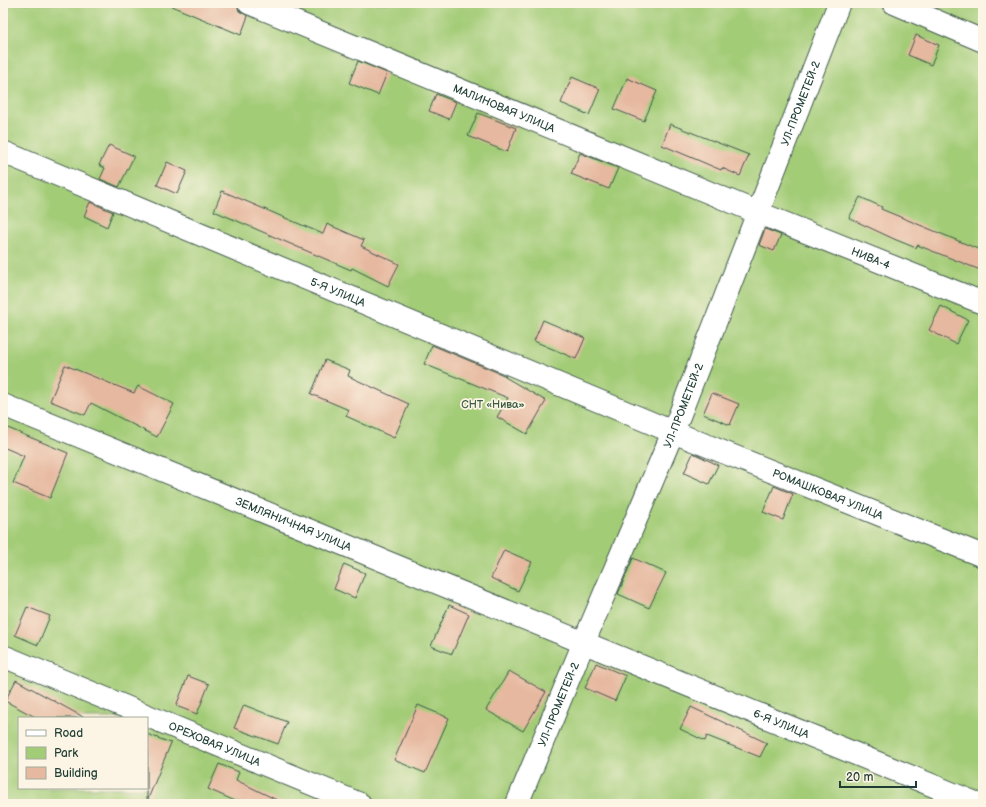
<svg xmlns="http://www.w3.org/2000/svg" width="986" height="807" font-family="'Balsamiq Sans',sans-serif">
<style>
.green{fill:#a3cc77;stroke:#618456;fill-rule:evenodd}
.building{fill:#e6b89f}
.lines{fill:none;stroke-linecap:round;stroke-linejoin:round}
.minor-casing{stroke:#3f574c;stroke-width:24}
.minor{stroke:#fff;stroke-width:22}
.labels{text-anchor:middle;stroke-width:3.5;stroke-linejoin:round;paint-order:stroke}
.street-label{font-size:11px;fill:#1f3d34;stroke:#fcf5e5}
.park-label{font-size:11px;fill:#395a41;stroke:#fcf5e5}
</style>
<rect width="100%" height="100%" fill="#fcf5e5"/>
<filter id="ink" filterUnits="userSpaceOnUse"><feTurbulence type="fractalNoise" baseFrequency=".025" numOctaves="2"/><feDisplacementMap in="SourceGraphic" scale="8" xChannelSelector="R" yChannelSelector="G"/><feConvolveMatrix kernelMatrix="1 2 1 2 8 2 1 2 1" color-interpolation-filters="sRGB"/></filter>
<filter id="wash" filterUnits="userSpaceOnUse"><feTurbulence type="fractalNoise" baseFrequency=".012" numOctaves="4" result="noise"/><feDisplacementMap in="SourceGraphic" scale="16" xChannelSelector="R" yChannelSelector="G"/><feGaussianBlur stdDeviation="0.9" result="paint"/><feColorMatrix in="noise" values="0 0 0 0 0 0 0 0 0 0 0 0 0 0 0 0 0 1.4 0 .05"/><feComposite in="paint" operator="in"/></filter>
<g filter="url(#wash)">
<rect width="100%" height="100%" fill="#f4ebd3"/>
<!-- green -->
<path class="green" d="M3,3H983V804H3ZM19,718H147V788H19Z"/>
<g id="blocks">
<!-- building -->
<g class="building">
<polygon points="164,3 237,3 239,11 248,16 241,35"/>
<polygon points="916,35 939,45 931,65 908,55"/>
<polygon points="358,61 387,73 378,95 349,83"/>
<polygon points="572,77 600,89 589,115 561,103"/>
<polygon points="627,78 657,91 644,121 614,109"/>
<polygon points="436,94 456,102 449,119 429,111"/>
<polygon points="478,113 516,128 507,152 468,136"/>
<polygon points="670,124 749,155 740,176 722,168 721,170 662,145"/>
<polygon points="109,145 134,156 119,187 100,179 105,168 99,165"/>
<polygon points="580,153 618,168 609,189 571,174"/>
<polygon points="167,162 187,171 177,194 157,185"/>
<polygon points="222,191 323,234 327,224 364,240 361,246 399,264 388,286 352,268 351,270 214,211"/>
<polygon points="860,197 882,207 881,209 983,251 983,271 917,245 916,248 894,239 849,218"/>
<polygon points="90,202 113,212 107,227 84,216"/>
<polygon points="765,229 781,235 774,251 759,245"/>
<polygon points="941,306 968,320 956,344 929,330"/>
<polygon points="543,320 585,338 576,359 534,341"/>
<polygon points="432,345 506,376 505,377 546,401 527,434 497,417 508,398 424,364"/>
<polygon points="325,360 350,370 348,376 409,404 394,438 346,416 349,410 311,394"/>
<polygon points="65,365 134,393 138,386 174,404 157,437 91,403 85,415 50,401"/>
<polygon points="712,393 739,404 730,425 703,414"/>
<polygon points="3,426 68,453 50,498 13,483 24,456 3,447"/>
<polygon points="693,453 718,465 709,484 684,473"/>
<polygon points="774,486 793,494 783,520 763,512"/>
<polygon points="504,550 532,562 518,591 491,578"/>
<polygon points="633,558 666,573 649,608 618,594"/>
<polygon points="344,564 365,573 355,598 334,589"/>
<polygon points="449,605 469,614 452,654 431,646"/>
<polygon points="27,607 50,616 38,645 15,635"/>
<polygon points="596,663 626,676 615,701 585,688"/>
<polygon points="509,671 546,692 523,731 486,710"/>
<polygon points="188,676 209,684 197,714 176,706"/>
<polygon points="16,680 85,718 37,718 5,701"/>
<polygon points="244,705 287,722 278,744 234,728"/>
<polygon points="418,705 449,718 425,773 394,760"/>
<polygon points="691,707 767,743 760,757 707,736 705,741 680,729"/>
<polygon points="147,734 171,743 148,799 147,799"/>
<polygon points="219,764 239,772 236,780 285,804 242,804 208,789"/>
</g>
</g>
</g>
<g filter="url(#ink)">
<use href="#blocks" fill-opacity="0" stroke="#3f574c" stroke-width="1"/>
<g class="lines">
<!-- minor casing -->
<g class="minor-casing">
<g id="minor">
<path id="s1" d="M249,3L759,213L983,303"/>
<polyline points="894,3 983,41"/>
<path id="s2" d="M3,152L673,432L983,556"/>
<path id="s3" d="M3,405L978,804"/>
<path id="s4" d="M3,656L360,804"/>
<path id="s5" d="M517,804L584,642L673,432L839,3"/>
</g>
</g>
<!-- minor -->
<use href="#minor" class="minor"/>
</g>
</g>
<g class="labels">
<!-- street labels -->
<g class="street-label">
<text dy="4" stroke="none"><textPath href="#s5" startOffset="756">УЛ-ПРОМЕТЕЙ-2</textPath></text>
<text dy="4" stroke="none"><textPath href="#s1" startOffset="276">МАЛИНОВАЯ УЛИЦА</textPath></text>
<text dy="4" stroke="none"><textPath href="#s1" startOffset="672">НИВА-4</textPath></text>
<text dy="4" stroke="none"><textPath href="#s2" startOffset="363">5-Я УЛИЦА</textPath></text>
<text dy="4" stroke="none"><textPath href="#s5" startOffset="432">УЛ-ПРОМЕТЕЙ-2</textPath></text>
<text dy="4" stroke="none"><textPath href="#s2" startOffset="893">РОМАШКОВАЯ УЛИЦА</textPath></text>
<text dy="4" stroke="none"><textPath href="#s3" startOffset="314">ЗЕМЛЯНИЧНАЯ УЛИЦА</textPath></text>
<text dy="4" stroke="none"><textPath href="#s5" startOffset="108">УЛ-ПРОМЕТЕЙ-2</textPath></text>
<text dy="4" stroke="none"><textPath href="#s3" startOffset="841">6-Я УЛИЦА</textPath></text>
<text dy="4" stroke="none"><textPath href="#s4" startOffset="229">ОРЕХОВАЯ УЛИЦА</textPath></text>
</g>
<!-- park labels -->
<g class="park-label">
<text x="493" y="408">СНТ «Нива»</text>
</g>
</g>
<!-- margin -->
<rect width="986" height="807" fill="none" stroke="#fcf5e5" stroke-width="16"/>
<!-- legend -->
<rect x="18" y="717" width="130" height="72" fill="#fcf5e5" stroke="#a4ab9e"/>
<rect x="26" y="730" width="20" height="6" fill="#ffffff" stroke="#a4ab9e"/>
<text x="54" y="737" font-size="12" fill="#1f3d34">Road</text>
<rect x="26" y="747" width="20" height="12" fill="#a3cc77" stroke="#a4ab9e"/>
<text x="54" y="757" font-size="12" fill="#1f3d34">Park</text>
<rect x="26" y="767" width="20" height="12" fill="#e6b89f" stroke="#a4ab9e"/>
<text x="54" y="777" font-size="12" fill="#1f3d34">Building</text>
<!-- scale -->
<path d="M840 781v6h76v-6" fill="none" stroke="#1f3d34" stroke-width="2"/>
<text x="846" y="781" font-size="12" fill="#1f3d34" stroke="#fcf5e5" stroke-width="3" paint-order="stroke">20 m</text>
</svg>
